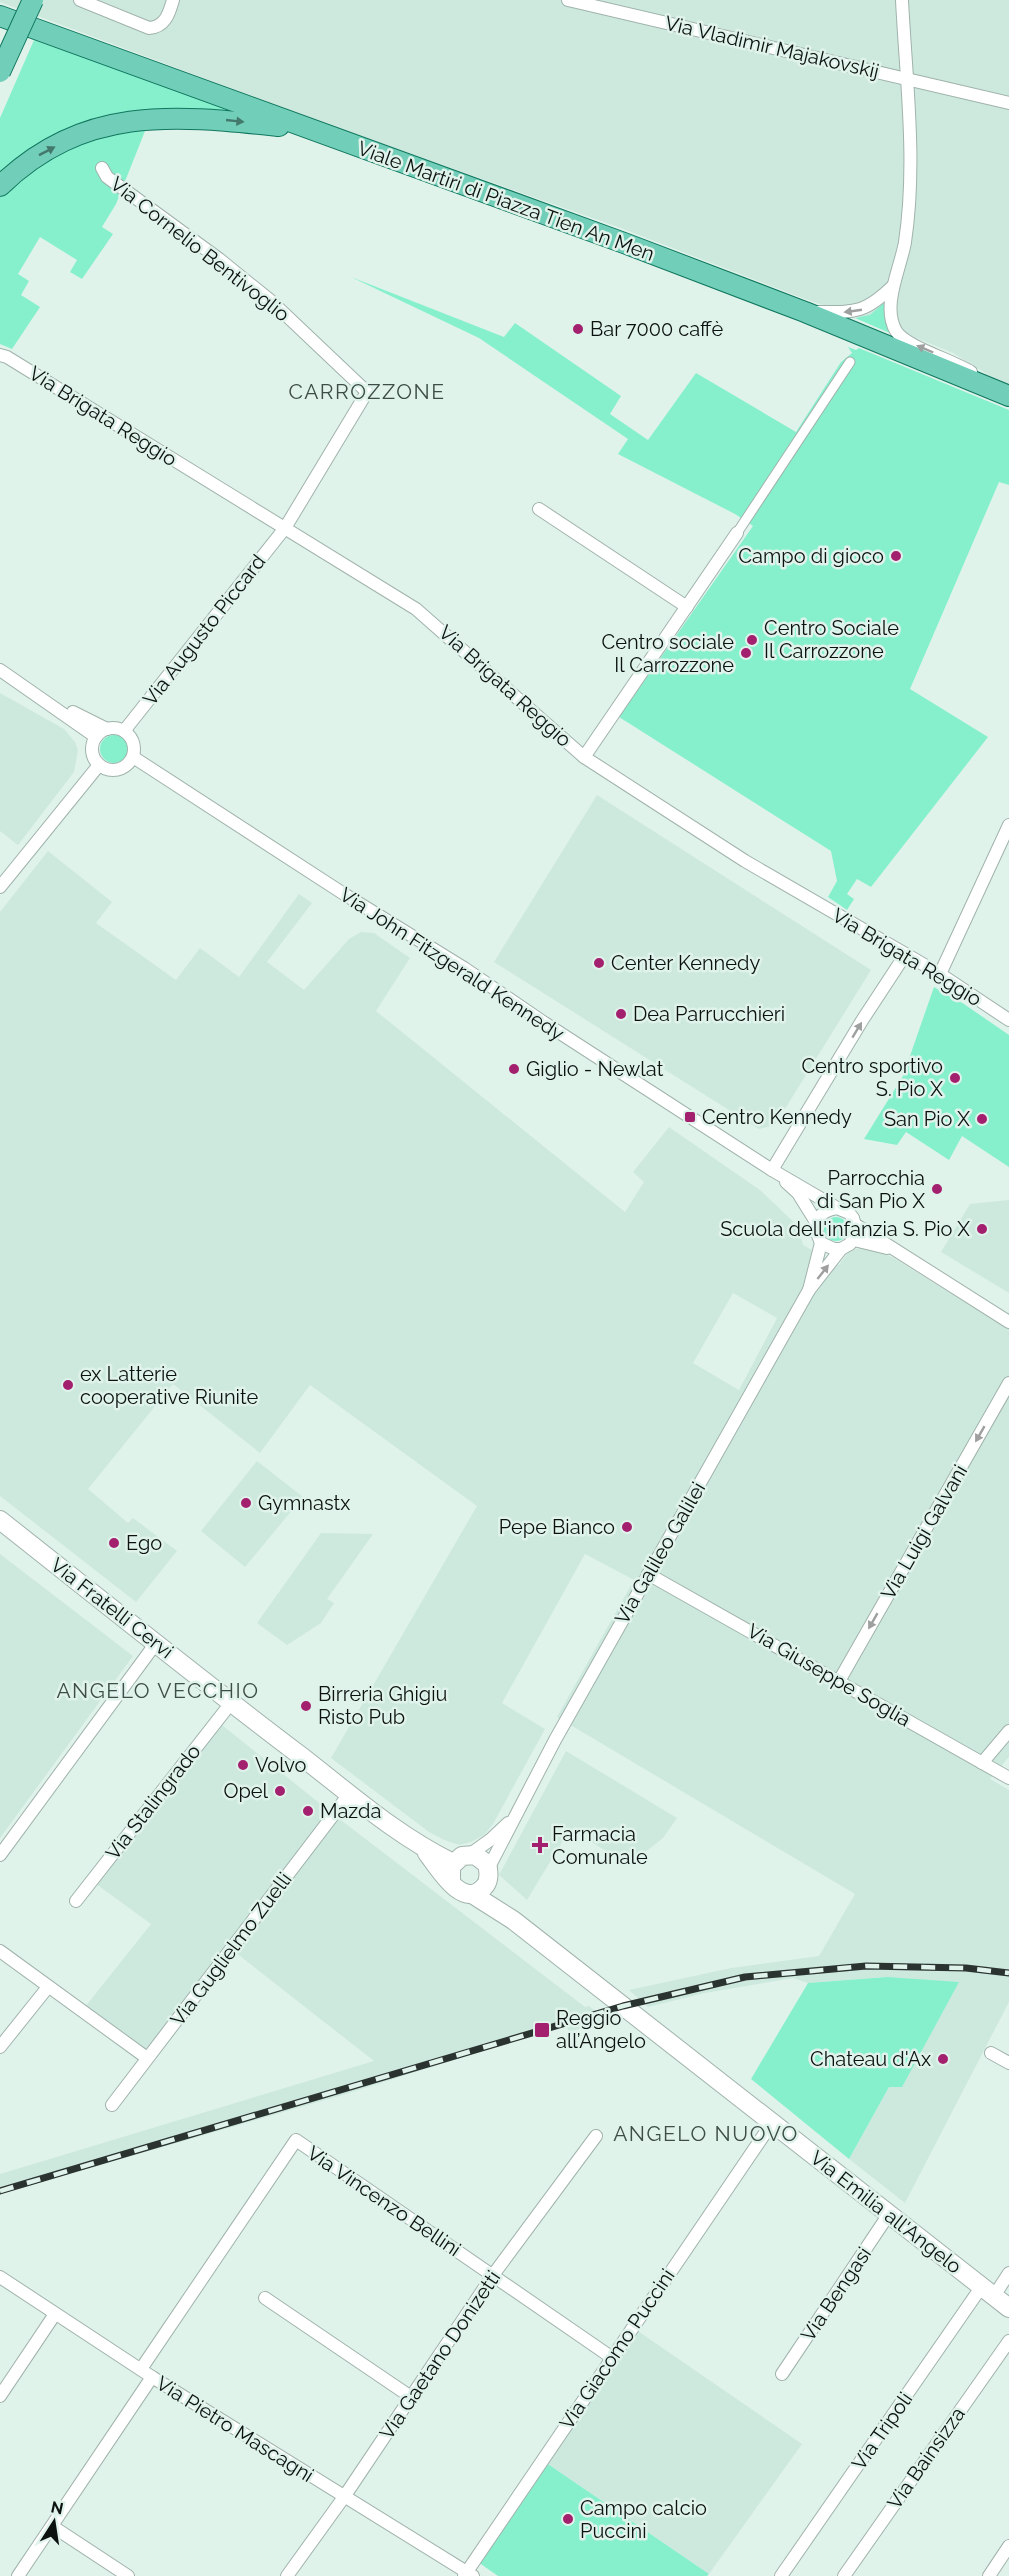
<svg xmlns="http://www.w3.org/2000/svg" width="1009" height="2576" font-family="Raleway,sans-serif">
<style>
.built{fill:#cde9de;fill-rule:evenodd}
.green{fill:#86f0cd}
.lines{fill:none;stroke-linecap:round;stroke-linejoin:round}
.pedestrian-casing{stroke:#a0b3ab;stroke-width:11}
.minor-casing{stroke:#a0b3ab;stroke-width:14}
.secondary-casing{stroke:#a0b3ab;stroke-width:20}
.primary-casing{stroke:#10775e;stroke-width:22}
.pedestrian{stroke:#fff;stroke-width:9}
.minor{stroke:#fff;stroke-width:12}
.secondary{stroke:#fff;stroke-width:18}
.primary{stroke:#71ceb8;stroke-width:20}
.rail-casing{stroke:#2a3330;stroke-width:7}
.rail{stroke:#e0f3eb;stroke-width:4.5;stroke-dasharray:14;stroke-linecap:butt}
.primary-bridge-casing{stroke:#10775e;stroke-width:22;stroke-linecap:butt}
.primary-bridge{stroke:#71ceb8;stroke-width:20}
.oneway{fill:#43796c}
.oneway2{fill:#9da09f}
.poi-dot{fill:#a3206e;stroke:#e0f3eb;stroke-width:2}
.labels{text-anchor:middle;stroke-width:5;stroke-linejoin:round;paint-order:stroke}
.street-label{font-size:20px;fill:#0b120f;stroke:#e0f3eb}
.poi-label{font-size:20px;fill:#0b120f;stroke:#e0f3eb;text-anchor:start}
.neighbourhood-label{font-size:21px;letter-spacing:1.5px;fill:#3d4e47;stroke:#e0f3eb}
</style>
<rect width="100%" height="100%" fill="#e0f3eb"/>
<!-- built -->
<g class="built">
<polygon points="0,0 1009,0 1009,388 953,353 914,337 797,296 618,227 335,127 0,2"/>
<polygon points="0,693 64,729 75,742 78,750 74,772 18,845 0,831"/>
<polygon points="597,795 871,970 775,1125 759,1129 494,962"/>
<path d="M48,851L112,902L96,923L176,980L200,948L239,977L299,894L312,903L267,962L304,990L349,939L361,932L374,933L410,958L376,1011L625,1212L644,1182L633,1172L669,1127L760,1190L798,1226L803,1245L839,1265L849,1251L860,1248L875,1250L892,1257L1001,1325L1009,1312V1757L990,1779L1009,1790V2002L905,2203L849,2159L889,2087L887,1977L808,1983L793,1978L705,1993L648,2007L629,1990L731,1968L819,1956L855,1894L557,1717L634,1580L585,1554L502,1703L545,1729L493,1824L484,1835L471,1842L459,1845L444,1840L429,1832L331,1758L477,1506L310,1385L260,1453L173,1384L88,1489L128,1523L133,1518L177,1551L136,1602L0,1496V912ZM733,1293L777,1318L739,1390L693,1363Z"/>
<polygon points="1009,1200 1009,1293 941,1252 970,1204"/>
<polygon points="257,1461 303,1497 245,1567 201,1531"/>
<polygon points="321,1533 373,1534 327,1599 334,1603 321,1623 287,1645 257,1623"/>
<polygon points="0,1554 133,1656 0,1838"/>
<polygon points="217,1721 333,1814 585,2007 589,2006 607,2020 569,2032 566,2025 339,2096 0,2194 0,2174 374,2061 231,1949 147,2058 81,2012 151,1924 92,1881"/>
<polygon points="566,1751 677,1818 663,1838 629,1865 570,1829 527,1900 499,1875"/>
<polygon points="632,2327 802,2444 709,2574 542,2460"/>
</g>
<!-- green -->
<g class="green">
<polygon points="34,40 254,116 176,111 40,145 0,173 0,118"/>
<polygon points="147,126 116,204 102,227 113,234 82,279 70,272 77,260 40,237 18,274 29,281 21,295 40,307 12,349 0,344 0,197 25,173 79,141"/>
<polygon points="351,277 504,337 515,323 621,396 610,414 648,440 696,373 796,432 841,362 852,353 848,347 856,350 859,348 1009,410 1009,485 999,482 910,689 988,737 871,887 857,879 847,894 854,899 847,910 828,897 837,881 831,851 619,717 753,526 735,514 618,454 628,439 479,338"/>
<polygon points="886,301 886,318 892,334 855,318 870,315"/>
<circle cx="114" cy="749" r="14"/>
<polygon points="934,987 964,1004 1009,1035 1009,1167 962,1136 949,1160 906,1132 897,1145 864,1139 903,1076"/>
<circle cx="836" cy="1229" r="12"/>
<polygon points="887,1977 959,1982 902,2087 889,2087 849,2159 751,2079 808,1983"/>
<polygon points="542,2460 709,2574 707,2576 498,2576 475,2560"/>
</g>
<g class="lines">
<!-- pedestrian casing -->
<g class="pedestrian-casing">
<polyline id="pedestrian" points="737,533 850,362"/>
</g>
<!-- minor casing -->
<g class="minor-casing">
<g id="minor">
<path d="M80,0L149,28C165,27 169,14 173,0"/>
<polyline points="568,0 1009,103"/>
<path d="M902,0C906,80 917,163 905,242C901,267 881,306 896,331C906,347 952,360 971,372"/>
<polyline points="102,168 107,177 219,259 271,301 367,392 285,528 124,731"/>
<path d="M816,312C855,312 864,314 893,286"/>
<polyline points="0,355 7,357 416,609 584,757 745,861 940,974 1009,1020"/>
<polyline points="539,509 687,607"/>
<polyline points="0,670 96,737"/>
<polyline points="73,712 107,729"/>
<circle cx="113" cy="749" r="21"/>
<path d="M133,757L344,894L464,968L543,1022L772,1170L837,1208L849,1213L853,1218L856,1230L850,1244L841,1249H834L821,1243L815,1228C817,1215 825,1210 837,1208"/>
<polyline points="584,757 737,533"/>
<polyline points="0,887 99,765"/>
<polyline points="940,974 1009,825"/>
<polyline points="772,1170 863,1019 905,955"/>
<polyline points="786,1182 798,1193 816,1222"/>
<polyline points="856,1225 1009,1322"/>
<polyline points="854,1240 887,1248"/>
<polyline points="821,1243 809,1290 841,1249"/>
<polyline points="648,1574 1009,1778"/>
<polyline points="839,1681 1009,1383"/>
<polyline points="982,1763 1009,1731"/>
<polyline points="0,1855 156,1643"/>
<polyline points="469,1855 490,1840 508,1823"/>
<polyline points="488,1869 555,1740 809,1290"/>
<polyline points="76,1901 231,1703"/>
<polyline points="0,1951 147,2058"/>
<polyline points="0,2047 48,1987"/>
<polyline points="991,2053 1009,2063"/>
<polyline points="112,2105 350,1793"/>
<polyline points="0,2277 152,2377 473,2576"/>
<polyline points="994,2296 1009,2273"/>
<polyline points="265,2298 411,2397"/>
<polyline points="141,2369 296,2140 611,2357"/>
<polyline points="782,2374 889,2214"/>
<polyline points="0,2396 55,2314"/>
<polyline points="52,2526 128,2576"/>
<polyline points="18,2576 152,2377"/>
<polyline points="287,2576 344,2497 493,2275 596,2136"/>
<polyline points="464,2576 772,2123"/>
<polyline points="781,2576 982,2286"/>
<polyline points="844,2576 1009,2341"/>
<polyline points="989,2576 1009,2546"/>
</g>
</g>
<!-- secondary casing -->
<g class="secondary-casing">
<g id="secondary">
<path d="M0,1520C100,1599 199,1679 301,1756C350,1794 397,1836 453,1863"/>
<path d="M427,1853C438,1867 463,1911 484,1887C490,1881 489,1872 487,1864L475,1855L462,1856L451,1866V1883"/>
<polyline points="472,1894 513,1920 1009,2308"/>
</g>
</g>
<!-- primary casing -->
<g class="primary-casing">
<g id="primary">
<polyline points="0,16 624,243 805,312 1009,396"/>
<path d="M0,186C84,105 173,115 279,126"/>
</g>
</g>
<!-- pedestrian -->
<use href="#pedestrian" class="pedestrian"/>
<!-- minor -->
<use href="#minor" class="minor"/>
<!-- secondary -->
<use href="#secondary" class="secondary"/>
<!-- primary -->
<use href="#primary" class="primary"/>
<!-- rail casing -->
<g class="rail-casing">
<polyline id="rail" points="0,2191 623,2006 745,1977 866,1966 966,1968 1009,1973"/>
</g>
<!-- rail -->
<use href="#rail" class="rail"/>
<!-- primary-bridge casing -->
<g class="primary-bridge-casing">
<polyline id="primary-bridge" points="0,72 33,0"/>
</g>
<!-- primary-bridge -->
<use href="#primary-bridge" class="primary-bridge"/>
</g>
<!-- one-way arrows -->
<defs><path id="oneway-solid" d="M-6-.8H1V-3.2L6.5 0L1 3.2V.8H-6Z" transform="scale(1.5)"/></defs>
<g class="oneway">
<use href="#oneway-solid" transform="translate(235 121) rotate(6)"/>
<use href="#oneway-solid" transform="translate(47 151) rotate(-27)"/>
</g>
<g class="oneway2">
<use href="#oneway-solid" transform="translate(853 311) rotate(172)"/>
<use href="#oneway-solid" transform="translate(925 349) rotate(-157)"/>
<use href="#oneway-solid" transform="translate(857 1030) rotate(-59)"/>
<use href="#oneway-solid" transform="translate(823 1272) rotate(-52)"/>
<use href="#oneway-solid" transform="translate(980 1434) rotate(120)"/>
<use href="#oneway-solid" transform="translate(873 1621) rotate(120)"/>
</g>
<!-- markers -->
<g class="poi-dot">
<circle cx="578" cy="329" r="6"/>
<circle cx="896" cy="556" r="6"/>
<circle cx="752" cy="640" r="6"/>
<circle cx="746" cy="653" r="6"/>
<circle cx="599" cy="963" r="6"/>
<circle cx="621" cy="1014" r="6"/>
<circle cx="514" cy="1069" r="6"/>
<circle cx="955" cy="1078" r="6"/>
<rect x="684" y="1111" width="12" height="12" rx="3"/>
<circle cx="982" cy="1119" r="6"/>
<circle cx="937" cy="1189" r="6"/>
<circle cx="982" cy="1229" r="6"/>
<circle cx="68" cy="1385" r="6"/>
<circle cx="246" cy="1503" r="6"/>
<circle cx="627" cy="1527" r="6"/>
<circle cx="114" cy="1543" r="6"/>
<circle cx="306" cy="1706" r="6"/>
<circle cx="243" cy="1765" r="6"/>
<circle cx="280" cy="1791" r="6"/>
<circle cx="308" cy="1811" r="6"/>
<path d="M537 1836h6v6h6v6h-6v6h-6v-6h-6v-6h6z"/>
<rect x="534" y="2022" width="16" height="16" rx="3"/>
<circle cx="943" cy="2059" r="6"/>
<circle cx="568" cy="2519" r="6"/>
</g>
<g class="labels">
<!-- street labels -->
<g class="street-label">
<text transform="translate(772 47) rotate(13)" y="7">Via Vladimir Majakovskij</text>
<text transform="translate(506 201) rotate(20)" y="7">Viale Martiri di Piazza Tien An Men</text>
<text transform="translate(200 249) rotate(38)" y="7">Via Cornelio Bentivoglio</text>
<text transform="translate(103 416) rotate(32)" y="7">Via Brigata Reggio</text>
<text transform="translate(204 630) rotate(-52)" y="7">Via Augusto Piccard</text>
<text transform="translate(505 686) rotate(42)" y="7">Via Brigata Reggio</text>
<text transform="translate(907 957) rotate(31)" y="7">Via Brigata Reggio</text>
<text transform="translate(452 964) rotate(33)" y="7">Via John Fitzgerald Kennedy</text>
<text transform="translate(924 1532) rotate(-60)" y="7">Via Luigi Galvani</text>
<text transform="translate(660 1553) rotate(-60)" y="7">Via Galileo Galilei</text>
<text transform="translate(112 1608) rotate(38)" y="7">Via Fratelli Cervi</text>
<text transform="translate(829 1675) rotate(30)" y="7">Via Giuseppe Soglia</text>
<text transform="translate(153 1802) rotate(-52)" y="7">Via Stalingrado</text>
<text transform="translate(231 1949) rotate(-53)" y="7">Via Guglielmo Zuelli</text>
<text transform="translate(384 2201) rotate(34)" y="7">Via Vincenzo Bellini</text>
<text transform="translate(886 2212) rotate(38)" y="7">Via Emilia all'Angelo</text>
<text transform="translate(836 2294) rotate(-56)" y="7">Via Bengasi</text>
<text transform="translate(617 2349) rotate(-56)" y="7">Via Giacomo Puccini</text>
<text transform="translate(440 2355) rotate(-56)" y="7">Via Gaetano Donizetti</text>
<text transform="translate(235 2429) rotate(32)" y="7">Via Pietro Mascagni</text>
<text transform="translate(882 2431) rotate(-55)" y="7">Via Tripoli</text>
<text transform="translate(926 2458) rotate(-55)" y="7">Via Bainsizza</text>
</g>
<!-- poi labels -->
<g class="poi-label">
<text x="590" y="336">Bar 7000 caffè</text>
<text x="884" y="563" text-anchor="end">Campo di gioco</text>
<text x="764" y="635">Centro Sociale<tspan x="764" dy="23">Il Carrozzone</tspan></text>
<text x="734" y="649" text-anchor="end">Centro sociale<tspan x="734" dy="23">Il Carrozzone</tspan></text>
<text x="611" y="970">Center Kennedy</text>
<text x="633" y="1021">Dea Parrucchieri</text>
<text x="943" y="1073" text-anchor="end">Centro sportivo<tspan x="943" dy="23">S. Pio X</tspan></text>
<text x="526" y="1076">Giglio - Newlat</text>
<text x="702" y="1124">Centro Kennedy</text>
<text x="970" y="1126" text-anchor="end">San Pio X</text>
<text x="925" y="1185" text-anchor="end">Parrocchia<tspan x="925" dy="23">di San Pio X</tspan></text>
<text x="970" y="1236" text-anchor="end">Scuola dell'infanzia S. Pio X</text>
<text x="80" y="1381">ex Latterie<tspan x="80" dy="23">cooperative Riunite</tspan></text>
<text x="258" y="1510">Gymnastx</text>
<text x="615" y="1534" text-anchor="end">Pepe Bianco</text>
<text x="126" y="1550">Ego</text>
<text x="318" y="1701">Birreria Ghigiu<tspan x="318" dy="23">Risto Pub</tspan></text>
<text x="255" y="1772">Volvo</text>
<text x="268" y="1798" text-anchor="end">Opel</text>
<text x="320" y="1818">Mazda</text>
<text x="552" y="1841">Farmacia<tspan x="552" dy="23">Comunale</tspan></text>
<text x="556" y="2025">Reggio<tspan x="556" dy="23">all’Angelo</tspan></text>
<text x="931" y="2066" text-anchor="end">Chateau d'Ax</text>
<text x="580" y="2515">Campo calcio<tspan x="580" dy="23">Puccini</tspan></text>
</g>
<!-- neighbourhood labels -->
<g class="neighbourhood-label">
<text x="367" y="399">CARROZZONE</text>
<text x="158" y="1698">ANGELO VECCHIO</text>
<text x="706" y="2141">ANGELO NUOVO</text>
</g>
</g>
<!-- north arrow -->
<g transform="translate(54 2522) rotate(12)" stroke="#e0f3eb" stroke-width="4.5" paint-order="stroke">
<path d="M0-4.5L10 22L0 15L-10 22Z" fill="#0b120f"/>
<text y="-9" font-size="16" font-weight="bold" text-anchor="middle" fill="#0b120f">N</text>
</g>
</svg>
